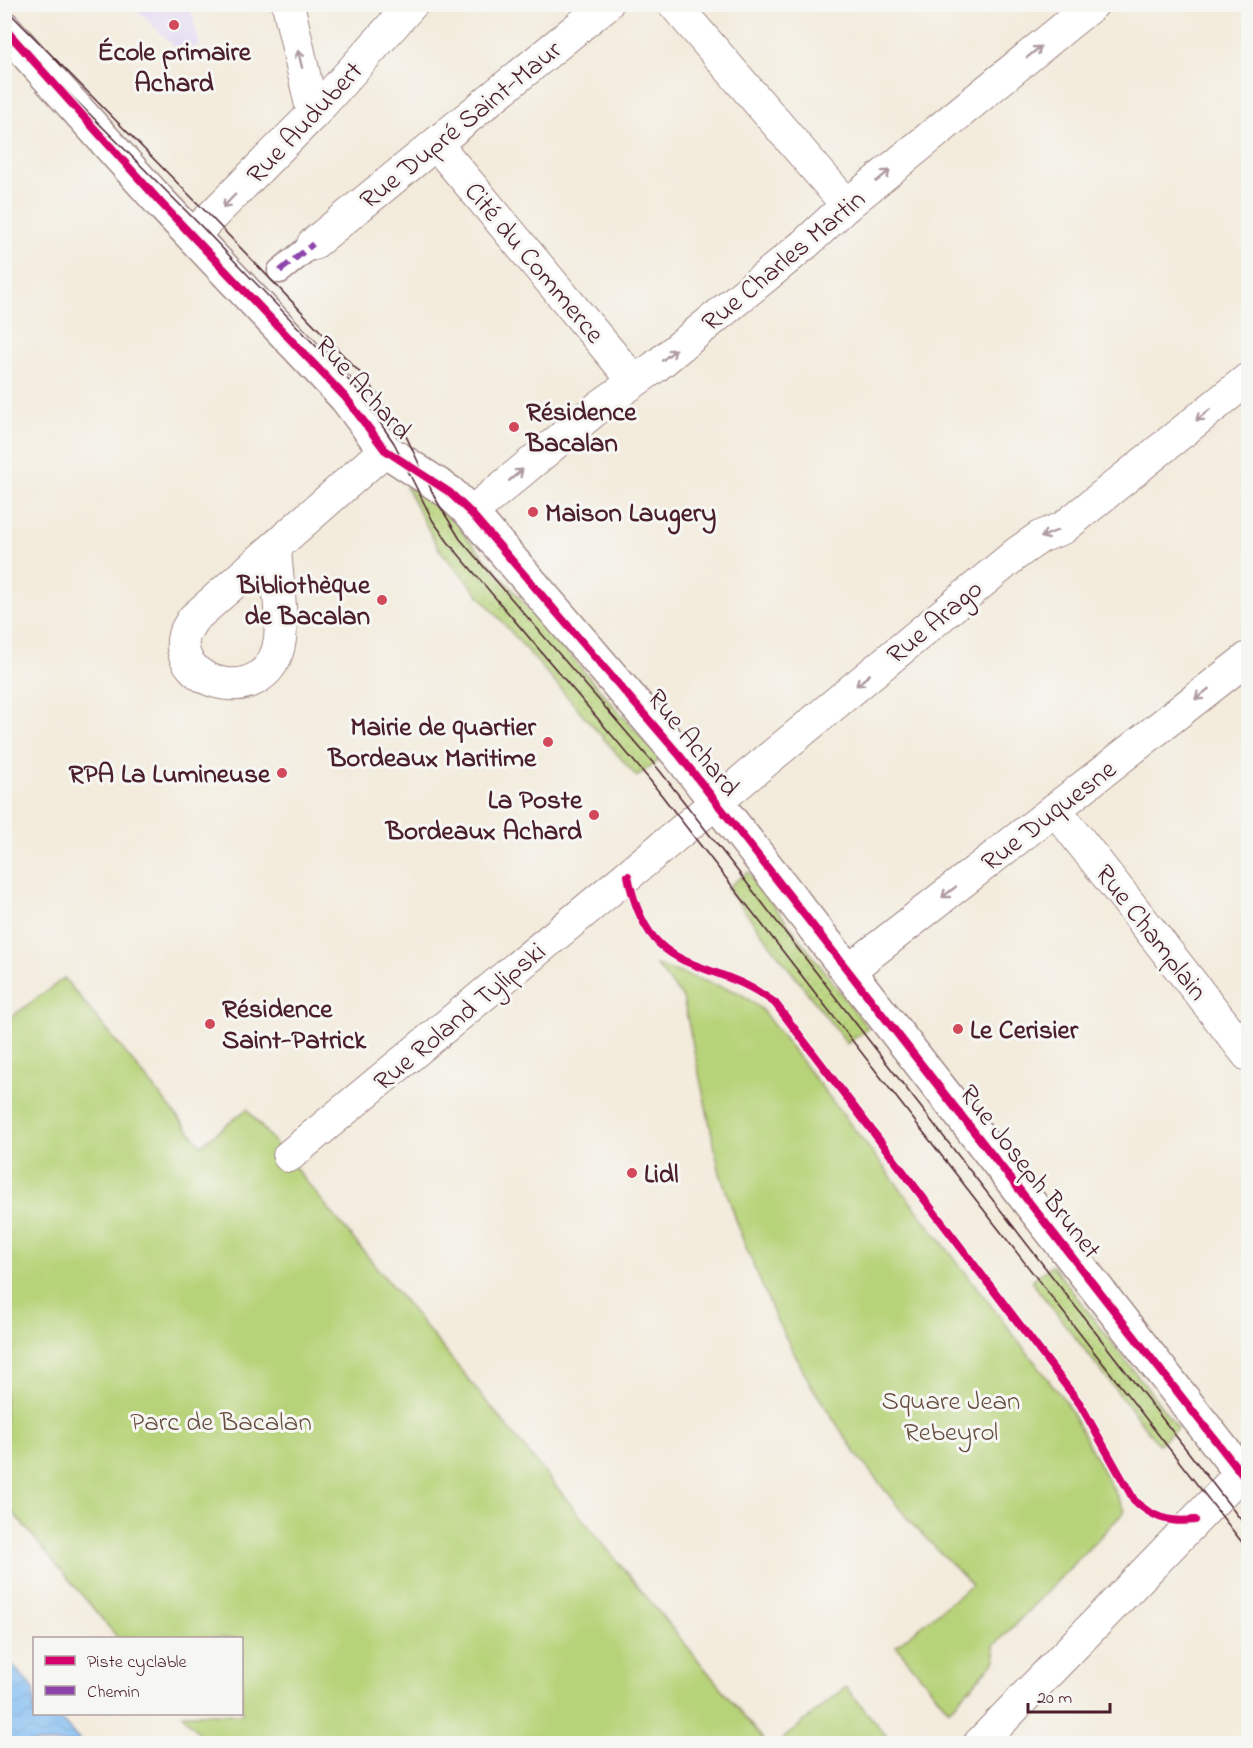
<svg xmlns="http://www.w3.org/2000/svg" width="1253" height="1748" font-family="'Indie Flower',sans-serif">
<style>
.built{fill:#e0d4f4}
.grass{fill:url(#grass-dots);stroke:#807952;stroke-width:1.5}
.park{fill:#b7d379;stroke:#807952;stroke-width:1.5}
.water{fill:url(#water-waves);stroke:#656e8e;stroke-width:1.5}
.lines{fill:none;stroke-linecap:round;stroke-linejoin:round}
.pedestrian-casing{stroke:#9e8583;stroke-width:27}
.minor-casing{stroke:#9e8583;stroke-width:34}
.tertiary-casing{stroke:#9e8583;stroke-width:36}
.pedestrian{stroke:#fff;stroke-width:24}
.minor{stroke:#fff;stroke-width:32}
.tertiary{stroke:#fff;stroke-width:33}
.tram{stroke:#4a1f2b;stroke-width:1.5}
.quiet{stroke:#8e44ad;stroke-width:6;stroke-dasharray:12 6;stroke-linecap:butt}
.cycleway-casing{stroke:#f6f6f2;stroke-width:11}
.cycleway{stroke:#d6006c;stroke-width:8}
.oneway{stroke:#ae9aa0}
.poi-dot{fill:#d1495b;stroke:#f6f6f2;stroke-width:2}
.labels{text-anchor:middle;stroke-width:6;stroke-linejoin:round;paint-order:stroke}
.poi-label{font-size:27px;font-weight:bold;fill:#4a1f2b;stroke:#f6f6f2;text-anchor:start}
.street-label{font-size:27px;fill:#4a1f2b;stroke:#f6f6f2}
.park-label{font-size:27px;fill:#654c3e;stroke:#f6f6f2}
</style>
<defs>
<pattern id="grass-dots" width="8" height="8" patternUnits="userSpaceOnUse" patternTransform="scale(1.5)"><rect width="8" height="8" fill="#b7d379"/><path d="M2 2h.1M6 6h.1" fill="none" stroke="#9fb569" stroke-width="1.8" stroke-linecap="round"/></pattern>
<pattern id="water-waves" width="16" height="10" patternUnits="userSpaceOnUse" patternTransform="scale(1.5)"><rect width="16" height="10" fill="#80bcf2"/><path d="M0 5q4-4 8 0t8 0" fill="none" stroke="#70a1d0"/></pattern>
</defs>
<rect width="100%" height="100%" fill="#f6f6f2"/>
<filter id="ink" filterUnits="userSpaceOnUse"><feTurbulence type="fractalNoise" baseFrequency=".0167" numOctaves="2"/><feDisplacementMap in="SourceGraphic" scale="12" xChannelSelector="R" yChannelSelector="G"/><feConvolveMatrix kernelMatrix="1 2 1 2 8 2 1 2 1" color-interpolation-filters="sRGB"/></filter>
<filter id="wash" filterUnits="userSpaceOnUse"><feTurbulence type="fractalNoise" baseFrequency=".008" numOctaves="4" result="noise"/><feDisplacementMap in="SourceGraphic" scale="24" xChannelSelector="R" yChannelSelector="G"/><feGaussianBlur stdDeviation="1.35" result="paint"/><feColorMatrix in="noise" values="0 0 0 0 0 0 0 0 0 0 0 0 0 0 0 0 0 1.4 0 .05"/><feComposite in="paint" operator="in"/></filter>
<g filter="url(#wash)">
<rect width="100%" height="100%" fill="#f3ebdb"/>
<!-- built -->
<polygon class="built" points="133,5 190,5 200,46 193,47 184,57"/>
<!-- grass -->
<g class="grass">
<polygon points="406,487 446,501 464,534 660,759 637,777 439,549"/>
<polygon points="748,872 868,1028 847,1044 727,888"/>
<polygon points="1052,1265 1178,1428 1158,1444 1031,1281"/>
</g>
<!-- park -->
<g class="park">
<polygon points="656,965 740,993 761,1009 1065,1401 1125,1511 994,1646 996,1660 949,1710 896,1646 972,1585 911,1523 857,1455 811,1385 776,1319 743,1240 720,1173 683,998"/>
<polygon points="64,978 201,1145 247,1109 766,1743 207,1743 182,1714 242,1714 242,1638 118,1638 5,1503 5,1022"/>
<polygon points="846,1687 892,1743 778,1743"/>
</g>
<!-- water -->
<polygon class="water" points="4,1655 34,1689 34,1714 56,1714 82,1743 5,1743"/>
</g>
<g filter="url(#ink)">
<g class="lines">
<!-- pedestrian casing -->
<g class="pedestrian-casing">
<polyline id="pedestrian" points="280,271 313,244"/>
</g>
<!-- minor casing -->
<g class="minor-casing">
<g id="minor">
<polyline points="288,4 313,114"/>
<polyline points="674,4 847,205"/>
<polyline points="436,144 634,381"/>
<polyline points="192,236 313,114 412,4"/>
<polyline points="313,244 607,4"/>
<polyline points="471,513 600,406 655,367 805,244 847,205 1093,4"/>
<path d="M275,547C276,573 283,614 280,639C270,713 171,685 184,635C186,630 190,624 193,619L385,450"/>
<polyline points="1055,809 1248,1055"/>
<polyline points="847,972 1248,658"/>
<polyline points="289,1156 1017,553 1040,537 1063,528 1248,379"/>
<polyline points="979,1744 1241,1473 1248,1482"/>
</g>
</g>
<!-- tertiary casing -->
<g class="tertiary-casing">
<polyline id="tertiary" points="4,28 161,203 346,398 385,450 449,492 471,513 680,756 1241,1473 1248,1465"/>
</g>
<!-- pedestrian -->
<use href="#pedestrian" class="pedestrian"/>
<!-- minor -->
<use href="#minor" class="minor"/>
<!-- tertiary -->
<use href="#tertiary" class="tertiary"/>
<!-- tram -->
<g class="tram">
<polyline points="4,7 212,218 367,380 407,438 435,498 460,539 660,771 1248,1529"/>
<polyline points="4,28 202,227 357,389 394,443 433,521 448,542 649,779 1248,1550"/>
</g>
<!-- quiet -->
<polyline class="quiet" points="280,271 313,244"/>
<!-- cycleway casing -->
<g class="cycleway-casing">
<g id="cycleway">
<polyline points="4,28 161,203 346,398 385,450 449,492 471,513 680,756 1248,1482"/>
<path d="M628,876C650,983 707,952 775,1003L1080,1404L1134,1500C1152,1518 1170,1523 1195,1520"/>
</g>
</g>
<!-- cycleway -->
<use href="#cycleway" class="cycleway"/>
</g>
<!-- one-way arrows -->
<defs><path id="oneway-shaft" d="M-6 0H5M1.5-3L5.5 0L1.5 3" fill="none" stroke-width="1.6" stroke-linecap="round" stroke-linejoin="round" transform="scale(1.5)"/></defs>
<g class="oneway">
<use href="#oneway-shaft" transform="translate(1034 52) rotate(-39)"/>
<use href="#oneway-shaft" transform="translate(300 59) rotate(-103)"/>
<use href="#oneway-shaft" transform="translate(883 176) rotate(-39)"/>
<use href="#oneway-shaft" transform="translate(229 201) rotate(134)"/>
<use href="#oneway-shaft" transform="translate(669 355) rotate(-39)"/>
<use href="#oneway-shaft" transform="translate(1203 415) rotate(141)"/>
<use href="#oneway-shaft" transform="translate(516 475) rotate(-40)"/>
<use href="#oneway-shaft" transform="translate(1049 534) rotate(157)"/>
<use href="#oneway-shaft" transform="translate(863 680) rotate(140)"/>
<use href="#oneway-shaft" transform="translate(1202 694) rotate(142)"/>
<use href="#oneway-shaft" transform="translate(949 892) rotate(142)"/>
</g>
</g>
<!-- markers -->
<g class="poi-dot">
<circle cx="174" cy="25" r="6"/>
<circle cx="514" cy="427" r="6"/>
<circle cx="533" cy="512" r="6"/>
<circle cx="382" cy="600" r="6"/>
<circle cx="548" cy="742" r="6"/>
<circle cx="282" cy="773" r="6"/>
<circle cx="594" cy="815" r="6"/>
<circle cx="210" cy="1024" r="6"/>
<circle cx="958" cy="1029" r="6"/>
<circle cx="632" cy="1173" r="6"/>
</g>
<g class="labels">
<!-- poi labels -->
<g class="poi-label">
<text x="174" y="60" text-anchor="middle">École primaire<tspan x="174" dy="31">Achard</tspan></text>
<text x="526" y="420">Résidence<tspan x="526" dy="31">Bacalan</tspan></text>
<text x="545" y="521">Maison Laugery</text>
<text x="370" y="593" text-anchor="end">Bibliothèque<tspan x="370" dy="31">de Bacalan</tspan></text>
<text x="536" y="735" text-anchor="end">Mairie de quartier<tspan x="536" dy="31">Bordeaux Maritime</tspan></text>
<text x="270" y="782" text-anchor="end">RPA La Lumineuse</text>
<text x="582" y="808" text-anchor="end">La Poste<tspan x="582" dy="31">Bordeaux Achard</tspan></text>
<text x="222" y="1017">Résidence<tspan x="222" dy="31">Saint-Patrick</tspan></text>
<text x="970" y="1038">Le Cerisier</text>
<text x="644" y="1182">Lidl</text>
</g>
<!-- street labels -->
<g class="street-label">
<text transform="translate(304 122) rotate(-47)" y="9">Rue Audubert</text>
<text transform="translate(460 124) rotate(-39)" y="9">Rue Dupré Saint-Maur</text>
<text transform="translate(783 260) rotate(-40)" y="9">Rue Charles Martin</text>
<text transform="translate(535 262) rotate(50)" y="9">Cité du Commerce</text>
<text transform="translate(364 387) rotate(48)" y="9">Rue Achard</text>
<text transform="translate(934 621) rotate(-40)" y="9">Rue Arago</text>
<text transform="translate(694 742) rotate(51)" y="9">Rue Achard</text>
<text transform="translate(1048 815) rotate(-38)" y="9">Rue Duquesne</text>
<text transform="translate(1152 932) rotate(52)" y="9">Rue Champlain</text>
<text transform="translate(459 1016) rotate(-40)" y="9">Rue Roland Tylipski</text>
<text transform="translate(1031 1171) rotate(52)" y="9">Rue Joseph Brunet</text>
</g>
<!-- park labels -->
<g class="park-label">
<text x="951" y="1409">Square Jean<tspan x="951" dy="31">Rebeyrol</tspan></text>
<text x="221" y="1430">Parc de Bacalan</text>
</g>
</g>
<!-- margin -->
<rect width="1253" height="1748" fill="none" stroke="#f6f6f2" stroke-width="24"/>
<!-- legend -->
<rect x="33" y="1637" width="210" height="78" fill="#f6f6f2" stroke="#b1a0a2" stroke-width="1.5"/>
<rect x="45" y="1656" width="30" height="9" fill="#d6006c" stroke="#b1a0a2" stroke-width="1.5"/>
<text x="87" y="1667" font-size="18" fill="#4a1f2b">Piste cyclable</text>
<rect x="45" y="1686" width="30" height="9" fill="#8e44ad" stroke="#b1a0a2" stroke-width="1.5"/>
<text x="87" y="1697" font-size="18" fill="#4a1f2b">Chemin</text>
<!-- scale -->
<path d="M1028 1703v9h82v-9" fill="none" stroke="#4a1f2b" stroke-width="3"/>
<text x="1037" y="1703" font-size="18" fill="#4a1f2b" stroke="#f6f6f2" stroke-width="4.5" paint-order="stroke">20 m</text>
</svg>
